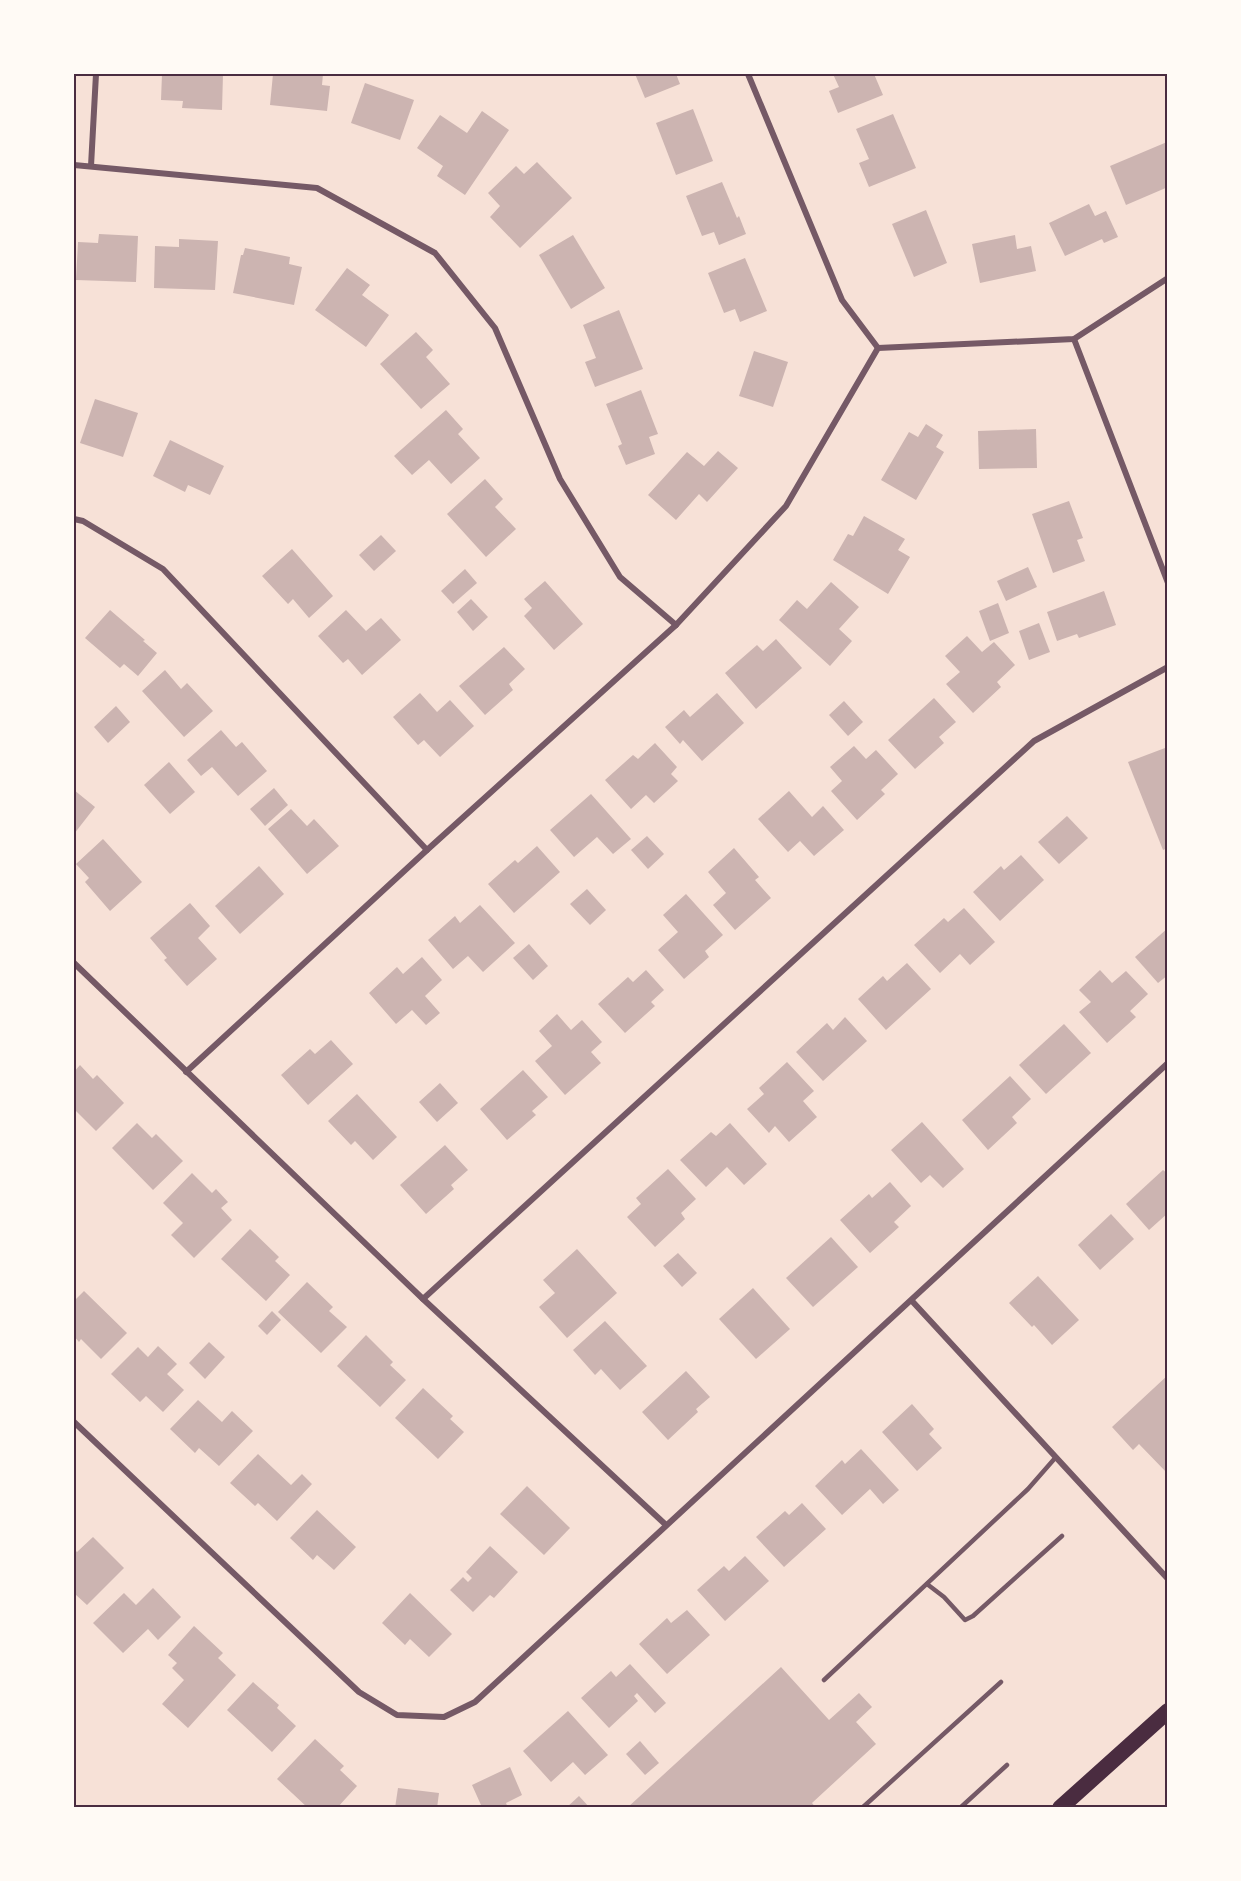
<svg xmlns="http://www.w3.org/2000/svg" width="1241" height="1881" font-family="'Sofia Sans Condensed',sans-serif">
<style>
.building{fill:#ccb4b1}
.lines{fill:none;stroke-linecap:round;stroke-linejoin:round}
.service{stroke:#755966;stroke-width:4.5}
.minor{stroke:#755966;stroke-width:6}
.trunk{stroke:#4a2c40;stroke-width:16}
.neatline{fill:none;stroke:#4a2c40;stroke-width:2}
</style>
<rect width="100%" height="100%" fill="#f7e1d7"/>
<!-- building -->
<g class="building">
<polygon points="162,74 223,74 222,110 182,108 183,101 161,100"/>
<polygon points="273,74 323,74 322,85 330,86 327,111 270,105"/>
<polygon points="635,74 676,74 680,84 645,98"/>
<polygon points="833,74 874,74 883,95 838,113 829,91 839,87"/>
<polygon points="365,83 414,100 400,140 351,123"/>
<polygon points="693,109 713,161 676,175 656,123"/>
<polygon points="482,111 509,130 465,195 437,176 443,166 417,148 440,115 467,133"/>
<polygon points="893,114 916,168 869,187 859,163 869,159 856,129"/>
<polygon points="1167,142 1168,187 1126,205 1110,166"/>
<polygon points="537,162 572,198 520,248 490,217 500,206 488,193 516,166 524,174"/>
<polygon points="722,182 737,218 739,216 746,234 719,245 714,232 702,236 686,196"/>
<polygon points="1089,204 1095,216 1106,211 1118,237 1104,243 1102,239 1065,256 1049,223"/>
<polygon points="926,210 947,263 914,277 892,224"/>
<polygon points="99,234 138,236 136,282 76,280 78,242 98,243"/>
<polygon points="573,235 605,288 571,309 539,255"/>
<polygon points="1015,235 1017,249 1031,246 1036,271 980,283 972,244"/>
<polygon points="179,239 218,241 215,290 154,288 155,246 179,247"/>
<polygon points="245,248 290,257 289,264 302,267 294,305 233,293 241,255 243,255"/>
<polygon points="745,258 767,311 740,322 735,309 724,313 708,273"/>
<polygon points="347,268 370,285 362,295 389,315 366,347 315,310"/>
<polygon points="619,310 643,369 595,387 585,362 596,358 583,325"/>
<polygon points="416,332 433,350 426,357 450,384 421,409 380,364"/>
<polygon points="754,351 788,362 773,407 739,396"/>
<polygon points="641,390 658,434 649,437 655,454 626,465 618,446 622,444 606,404"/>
<polygon points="95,399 138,413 123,457 80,443"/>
<polygon points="446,410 463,429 458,434 480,458 451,484 429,460 412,475 394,456"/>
<polygon points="926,424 943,435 936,447 944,452 916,500 881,480 909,432 918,437"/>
<polygon points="1036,429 1037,468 979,469 978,431"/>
<polygon points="170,440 224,466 210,495 188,485 185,492 153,476"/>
<polygon points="718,451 738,468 707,502 699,494 676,520 648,495 687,452 704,466"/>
<polygon points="485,479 503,499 495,507 516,529 486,557 447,514"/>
<polygon points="1069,501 1083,538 1077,540 1085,561 1053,573 1032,514"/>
<polygon points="864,516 905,539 898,550 910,557 888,594 833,560 848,534 853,536"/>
<polygon points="381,535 396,551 374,571 359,555"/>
<polygon points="292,549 333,596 309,618 293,599 288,604 262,576"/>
<polygon points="1028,567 1037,587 1006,601 997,581"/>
<polygon points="465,569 477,583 453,604 441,591"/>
<polygon points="545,581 583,624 554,650 524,616 532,608 524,599"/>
<polygon points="831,582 859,607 839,629 852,641 830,666 779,620 797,600 807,609"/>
<polygon points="1104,591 1116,625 1079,638 1077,634 1057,641 1047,612"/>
<polygon points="471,599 488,617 473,631 457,612"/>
<polygon points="998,603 1009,633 990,641 979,611"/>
<polygon points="110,610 145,640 143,641 157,653 138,676 124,664 120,668 85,638"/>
<polygon points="346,610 366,631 381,618 401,640 362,675 348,659 343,663 318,636"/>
<polygon points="1039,623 1050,652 1029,660 1019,631"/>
<polygon points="967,636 982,652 994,642 1015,665 997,682 1001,687 973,713 946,684 960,672 945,656"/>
<polygon points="776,639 802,668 756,709 725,673 757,645 763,651"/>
<polygon points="504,647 525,669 509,684 513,690 485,715 459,686"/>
<polygon points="165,670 181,689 187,683 213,711 184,737 142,691"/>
<polygon points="420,693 437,712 450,700 474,726 440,757 424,740 418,745 393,717"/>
<polygon points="717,693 744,723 702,761 683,740 680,744 665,727 684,710 690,717"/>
<polygon points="934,698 956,722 939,737 944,743 915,769 888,740"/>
<polygon points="844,701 863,722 848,736 829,715"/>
<polygon points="116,706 130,722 108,743 94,727"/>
<polygon points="221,730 236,747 242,742 267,771 238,796 212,767 201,776 187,760"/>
<polygon points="655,743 677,767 671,774 678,781 654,803 646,795 631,809 605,780 633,755 638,759"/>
<polygon points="854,746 866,759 876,750 898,774 881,790 885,794 857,820 831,791 842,781 830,767"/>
<polygon points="1165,748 1168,753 1168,848 1163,850 1128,762"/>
<polygon points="169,762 195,792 170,814 144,785"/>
<polygon points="274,788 288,805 265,826 250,809"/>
<polygon points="74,790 95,807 74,834"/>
<polygon points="789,791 812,817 823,806 844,830 814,856 800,841 788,852 758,819"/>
<polygon points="591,794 631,839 613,854 597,837 574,857 550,830"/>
<polygon points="291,809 307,826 314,819 339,846 307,874 268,829"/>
<polygon points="1067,816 1088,838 1059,864 1038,842"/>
<polygon points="647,836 664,854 648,869 631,850"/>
<polygon points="103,839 142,882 110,911 85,882 89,878 76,864"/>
<polygon points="537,846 560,872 514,913 488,884 515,860 518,863"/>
<polygon points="734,848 759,877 755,880 771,898 735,930 713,905 726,893 708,872"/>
<polygon points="1021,855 1044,880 1000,921 973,892 1001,866 1004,870"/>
<polygon points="259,866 284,894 240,934 215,906"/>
<polygon points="587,889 606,910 590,925 570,904"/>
<polygon points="686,894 723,935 705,951 709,957 684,979 658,950 678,932 663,915"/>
<polygon points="190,903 210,926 198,938 217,959 187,986 164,960 167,958 150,938"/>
<polygon points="480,905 515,943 483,972 468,956 453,969 428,940 455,916 460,923"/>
<polygon points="964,908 995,942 970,965 960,954 940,973 914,945 944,918 948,922"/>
<polygon points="1168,928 1168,975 1158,983 1135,957"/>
<polygon points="529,944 548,966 533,980 513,958"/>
<polygon points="422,957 442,980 425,996 440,1013 426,1025 412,1010 396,1024 369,993 397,967 403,974"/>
<polygon points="907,963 931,989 886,1030 858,999 883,976 887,981"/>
<polygon points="646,970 664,990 651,1002 655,1006 625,1033 598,1004 628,977 633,982"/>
<polygon points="1100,970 1112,983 1126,971 1148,994 1130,1011 1136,1017 1107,1043 1079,1012 1091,1002 1079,990"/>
<polygon points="557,1014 571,1030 582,1020 602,1042 591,1052 601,1063 565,1095 535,1061 552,1046 539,1031"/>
<polygon points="845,1017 867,1041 823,1081 796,1052 827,1023 833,1030"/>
<polygon points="1064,1024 1091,1053 1046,1094 1019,1065"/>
<polygon points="331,1040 353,1064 308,1105 281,1075 310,1049 315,1054"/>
<polygon points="787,1062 814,1091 803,1101 817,1117 789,1142 775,1126 769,1133 747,1109 764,1094 759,1088"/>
<polygon points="80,1065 93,1079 97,1075 124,1103 96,1131 74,1109 74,1072"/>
<polygon points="523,1070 548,1097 532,1111 536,1115 507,1140 480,1109"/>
<polygon points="1010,1076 1031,1099 1012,1117 1017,1123 988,1150 962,1120"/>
<polygon points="440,1083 458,1103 437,1122 419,1102"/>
<polygon points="357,1094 397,1137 373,1160 355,1141 351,1145 328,1121"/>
<polygon points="922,1122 964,1169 943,1188 930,1175 921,1183 891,1150"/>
<polygon points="137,1123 152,1138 156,1134 183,1161 153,1190 112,1148"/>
<polygon points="730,1123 767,1164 744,1185 727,1167 706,1187 680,1160 711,1132 716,1136"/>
<polygon points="445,1145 468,1170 451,1185 454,1189 426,1214 400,1185"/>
<polygon points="668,1169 696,1199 681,1213 685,1219 655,1247 627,1217 641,1204 636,1198"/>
<polygon points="1163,1170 1168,1174 1168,1213 1149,1230 1126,1204"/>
<polygon points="192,1173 212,1193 216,1189 228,1202 221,1208 232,1220 194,1258 171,1235 183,1223 163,1203"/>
<polygon points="890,1182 911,1206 894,1222 899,1227 870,1253 840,1220 869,1194 872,1198"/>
<polygon points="1111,1214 1134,1239 1100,1270 1078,1245"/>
<polygon points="250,1229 279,1257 275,1261 290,1275 266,1301 221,1259"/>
<polygon points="831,1237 858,1267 813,1307 786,1278"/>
<polygon points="577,1249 617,1293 567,1338 539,1307 555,1293 543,1280"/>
<polygon points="678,1253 697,1273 682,1287 663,1266"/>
<polygon points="1038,1276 1079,1320 1052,1345 1034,1325 1032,1327 1009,1303"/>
<polygon points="307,1282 333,1307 329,1311 347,1327 321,1353 278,1312"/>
<polygon points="753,1288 790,1329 756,1359 719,1319"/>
<polygon points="84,1291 127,1333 101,1359 81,1339 79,1342 74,1336 74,1301"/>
<polygon points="272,1311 281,1320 267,1335 258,1326"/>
<polygon points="605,1321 647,1366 620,1390 601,1369 595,1375 573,1350"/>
<polygon points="366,1335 393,1362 390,1365 406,1380 380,1407 337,1366"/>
<polygon points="209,1342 225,1357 205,1379 189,1363"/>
<polygon points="158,1346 177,1364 167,1374 184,1390 163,1412 146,1396 140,1402 111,1374 138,1347 148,1357"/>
<polygon points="686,1371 710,1397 696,1409 698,1412 668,1440 642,1412"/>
<polygon points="1168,1375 1168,1474 1139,1444 1133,1450 1112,1427"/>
<polygon points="423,1388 453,1416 450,1419 464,1432 438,1459 395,1418"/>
<polygon points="198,1400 222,1422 232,1411 253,1431 219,1466 199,1448 195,1453 170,1429"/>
<polygon points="912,1404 934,1429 929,1434 942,1448 917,1471 882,1432"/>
<polygon points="861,1449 899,1490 883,1504 870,1489 842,1515 815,1486 842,1460 845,1464"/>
<polygon points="258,1454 291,1485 302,1474 312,1484 277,1521 258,1503 255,1506 230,1483"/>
<polygon points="527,1486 570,1528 544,1555 500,1514"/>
<polygon points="802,1503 826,1529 784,1567 756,1537 785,1511 789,1515"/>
<polygon points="317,1510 356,1547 334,1570 317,1555 313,1560 290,1538"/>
<polygon points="93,1537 124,1568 87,1605 75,1594 74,1596 74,1549 77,1552"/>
<polygon points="490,1546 518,1572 494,1598 490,1595 473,1612 450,1590 463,1577 468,1582 472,1578 466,1572"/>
<polygon points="745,1556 769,1581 725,1621 697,1590 724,1566 729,1571"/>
<polygon points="153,1588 181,1617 158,1640 148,1629 123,1653 93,1623 124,1593 136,1605"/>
<polygon points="410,1593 452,1634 429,1657 410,1639 405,1645 382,1623"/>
<polygon points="687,1610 710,1635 667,1674 639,1644 667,1618 671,1623"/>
<polygon points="194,1626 223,1653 218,1658 236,1675 188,1728 162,1704 184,1680 172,1668 177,1663 168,1655"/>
<polygon points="630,1664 666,1703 655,1713 637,1693 634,1696 638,1701 609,1728 581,1698 611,1671 616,1677"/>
<polygon points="781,1667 829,1720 859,1693 872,1707 856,1722 876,1744 812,1803 816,1808 627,1808"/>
<polygon points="253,1682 279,1705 277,1708 296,1726 272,1752 227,1710"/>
<polygon points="568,1711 608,1755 585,1775 573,1762 551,1782 523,1751"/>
<polygon points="315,1739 344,1766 340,1770 357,1786 337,1808 308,1808 277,1779"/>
<polygon points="640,1741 659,1763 645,1775 626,1754"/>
<polygon points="510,1767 522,1795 506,1803 508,1808 474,1808 481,1805 472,1785"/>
<polygon points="398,1788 439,1793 437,1808 395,1808"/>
<polygon points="579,1796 590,1808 566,1808"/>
</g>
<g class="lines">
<!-- service -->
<g class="service">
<polyline points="927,1584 944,1597 965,1620 973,1616 1062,1536"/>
<polyline points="824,1680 1028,1489 1056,1457"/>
<polyline points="862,1808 1001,1682"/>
<polyline points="960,1808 1007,1765"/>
</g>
<!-- minor -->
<g class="minor">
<polyline points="748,74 842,300 878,348"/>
<polyline points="74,165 317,188 435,253 495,328 560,479 620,577 676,625"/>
<polyline points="91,166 96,74"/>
<polyline points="1074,339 1168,583"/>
<polyline points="74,519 83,521 163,569 427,850"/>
<polyline points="74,963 423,1299 666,1525"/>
<polyline points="186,1072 427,850 676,625 786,506 878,348 1074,339 1168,278"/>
<polyline points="423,1299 1034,741 1168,667"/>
<polyline points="912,1301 1168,1579"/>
<path d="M74,1422L359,1692L397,1715L444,1717L475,1702C705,1488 938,1277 1168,1063"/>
</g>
<!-- trunk -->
<polyline class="trunk" points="1060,1808 1168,1711"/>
</g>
<!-- border -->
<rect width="1241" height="1881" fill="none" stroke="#fffaf5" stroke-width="150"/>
<rect x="75" y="75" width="1091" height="1731" class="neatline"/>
</svg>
